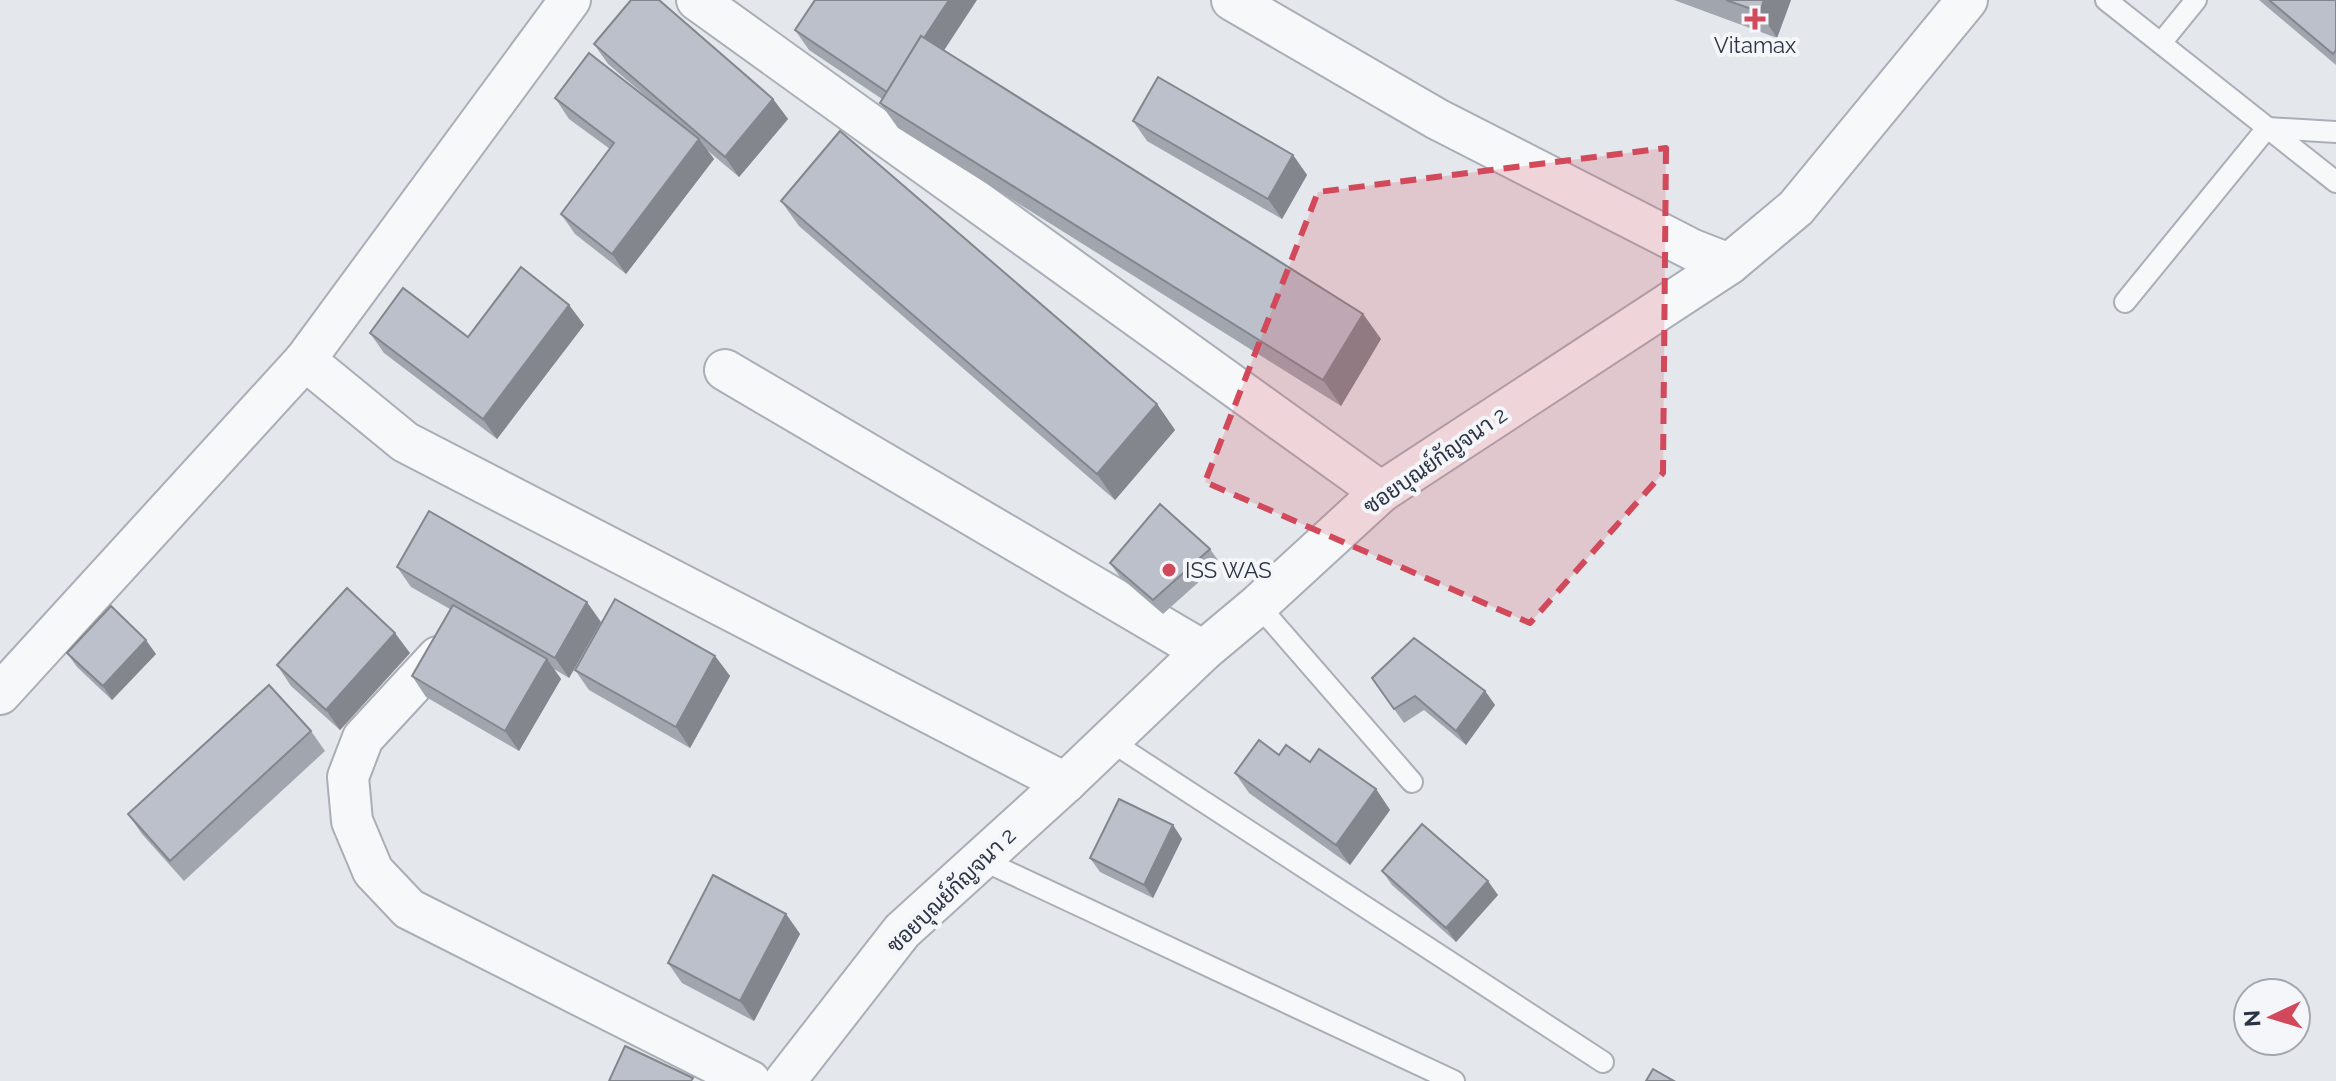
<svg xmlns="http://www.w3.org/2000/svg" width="2336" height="1081" font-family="Raleway,Sarabun,sans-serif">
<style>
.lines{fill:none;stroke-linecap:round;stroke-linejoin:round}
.service-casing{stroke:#a9aeb7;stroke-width:24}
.minor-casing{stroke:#a9aeb7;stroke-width:44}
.service{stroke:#f7f8fa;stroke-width:20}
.minor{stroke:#f7f8fa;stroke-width:40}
.wall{fill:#a1a5ae}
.shaded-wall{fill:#83868d}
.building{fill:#bbc0ca;stroke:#83868d;stroke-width:2}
.marked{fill:#d1495b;fill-opacity:0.2;stroke:#d1495b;stroke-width:6;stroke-dasharray:16 10;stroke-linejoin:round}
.poi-dot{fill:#d1495b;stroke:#f4f6f9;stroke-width:3}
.labels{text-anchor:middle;stroke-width:8;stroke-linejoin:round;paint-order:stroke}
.poi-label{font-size:22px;fill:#2b3445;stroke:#f4f6f9}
.street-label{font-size:22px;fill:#2b3445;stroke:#f4f6f9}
</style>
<rect width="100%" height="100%" fill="#e4e7ec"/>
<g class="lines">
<!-- service casing -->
<g class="service-casing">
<g id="service">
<polyline points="2106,0 2336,182"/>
<polyline points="2161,43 2196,0"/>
<polyline points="2267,128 2336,132"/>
<polyline points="2125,302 2267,128"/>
<polyline points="1258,605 1412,782"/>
<polyline points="1109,740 1603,1062"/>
<polyline points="980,859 1454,1081"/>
</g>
</g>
<!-- minor casing -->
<g class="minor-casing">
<g id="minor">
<polyline points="697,0 1381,492"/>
<polyline points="1232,0 1437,119 1693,250 1729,264"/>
<polyline points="305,360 405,442 1065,783"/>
<polyline points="725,370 1203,651"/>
<polyline points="438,657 363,738 348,777 352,821 373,871 409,909 750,1081"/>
<polyline points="0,694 305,360 570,0"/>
<polyline points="785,1081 902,931 1065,783 1203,651 1258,605 1381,492 1729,264 1796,208 1967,0"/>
</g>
</g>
<!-- service -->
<use href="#service" class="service"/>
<!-- minor -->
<use href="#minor" class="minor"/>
</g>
<!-- wall -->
<g class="wall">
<polygon points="1674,0 1791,0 1777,38"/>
<polygon points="2259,0 2336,0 2336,65"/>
<polygon points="795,30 944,50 1363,314 1381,339 1341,406 898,128 880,103 882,99 809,50"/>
<polygon points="594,44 773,99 788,119 739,177 707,150 714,159 626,274 575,234 561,214 610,149 569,119 555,98 655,104 608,64"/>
<polygon points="1133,121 1293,155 1307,175 1282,219 1147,141"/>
<polygon points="781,201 1157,404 1175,430 1115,500 799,226"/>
<polygon points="569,305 584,325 497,439 384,353 370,333 468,337"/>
<polygon points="1210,549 1220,563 1163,614 1120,577 1110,563"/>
<polygon points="397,567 601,622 569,678 554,669 561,679 519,751 426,697 412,676 450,609 411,587"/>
<polygon points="67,653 156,654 112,700 77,667"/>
<polygon points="410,653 340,730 291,686 277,665"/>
<polygon points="715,656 730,676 690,748 589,690 575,670"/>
<polygon points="1372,678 1485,691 1495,705 1466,745 1424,710 1404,723"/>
<polygon points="311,731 325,751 184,881 142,834 128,814"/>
<polygon points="1279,755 1310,762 1376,789 1390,810 1350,865 1249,793 1235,773"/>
<polygon points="1173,825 1182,839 1153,898 1100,872 1090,858"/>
<polygon points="1382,871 1498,895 1456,942 1392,885"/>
<polygon points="786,914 800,934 754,1021 682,983 668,963"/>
</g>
<!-- shaded-wall -->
<g class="shaded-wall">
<polygon points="949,0 977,0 903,113 888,93"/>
<polygon points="1764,0 1791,0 1777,38 1760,12"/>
<polygon points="773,99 788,119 739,177 725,157"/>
<polygon points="699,139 714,159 626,274 612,254"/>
<polygon points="1293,155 1307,175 1282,219 1268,199"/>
<polygon points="569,305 584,325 497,439 483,419"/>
<polygon points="1363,314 1381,339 1341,406 1323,380"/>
<polygon points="1157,404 1175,430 1115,500 1097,474"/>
<polygon points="587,602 601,622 569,678 555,658"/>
<polygon points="395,633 410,653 340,730 326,710"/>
<polygon points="146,640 156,654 112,700 103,686"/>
<polygon points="715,656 730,676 690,748 676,727"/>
<polygon points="547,659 561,679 519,751 505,731"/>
<polygon points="1485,691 1495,705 1466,745 1456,731"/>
<polygon points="1376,789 1390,810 1350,865 1336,845"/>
<polygon points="1173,825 1182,839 1153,898 1144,885"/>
<polygon points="1488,881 1498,895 1456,942 1446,928"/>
<polygon points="786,914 800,934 754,1021 740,1001"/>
</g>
<!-- building -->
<g class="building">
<polygon points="631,0 659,0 773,99 725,157 594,44"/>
<polygon points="815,0 949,0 924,38 921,36 887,92 795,30"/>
<polygon points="1726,0 1764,0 1760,12"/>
<polygon points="2269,0 2336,0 2336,50 2333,54"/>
<polygon points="921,36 1363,314 1323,380 880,103"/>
<polygon points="589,53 699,139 612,254 561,214 614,143 555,98"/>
<polygon points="1158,77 1293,155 1268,199 1133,121"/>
<polygon points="840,131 1157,404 1097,474 781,201"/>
<polygon points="521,267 569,305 483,419 370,333 403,288 468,337"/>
<polygon points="1160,504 1210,549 1153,600 1110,563"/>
<polygon points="429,511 587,602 555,658 397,567"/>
<polygon points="347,588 395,633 326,710 277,665"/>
<polygon points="615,599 715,656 676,727 575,670"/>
<polygon points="453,605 547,659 505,731 412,676"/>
<polygon points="111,606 146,640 103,686 67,653"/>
<polygon points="1414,638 1485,691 1456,731 1415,696 1394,709 1372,678"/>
<polygon points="269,685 311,731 170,861 128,814"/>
<polygon points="1259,740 1279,755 1286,745 1310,762 1319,749 1376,789 1336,845 1235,773"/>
<polygon points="1119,799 1173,825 1144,885 1090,858"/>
<polygon points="1422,824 1488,881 1446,928 1382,871"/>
<polygon points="713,875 786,914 740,1001 668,963"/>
<polygon points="625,1046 693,1078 691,1081 609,1081"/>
<polygon points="1653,1069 1674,1081 1646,1081"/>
</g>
<!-- marked area -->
<path class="marked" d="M1666,148L1663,473L1530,623L1205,482L1318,192Z"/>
<!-- markers -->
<g class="poi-dot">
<path d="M1751 7h8v8h8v8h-8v8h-8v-8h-8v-8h8z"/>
<circle cx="1169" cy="570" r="8"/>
</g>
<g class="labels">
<!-- poi labels -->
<g class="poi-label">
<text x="1755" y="53">Vitamax</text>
<text x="1185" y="578" text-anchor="start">ISS WAS</text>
</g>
<!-- street labels -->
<g class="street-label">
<text transform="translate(1435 460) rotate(-35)" y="8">ซอยบุณย์กัญจนา 2</text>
<text transform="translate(951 890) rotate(-44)" y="8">ซอยบุณย์กัญจนา 2</text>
</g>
</g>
<!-- north arrow -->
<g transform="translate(2272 1017) rotate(266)"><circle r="38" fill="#f4f6f9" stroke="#a4a8b1" stroke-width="2"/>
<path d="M0-6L14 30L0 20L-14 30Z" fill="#d1495b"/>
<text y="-12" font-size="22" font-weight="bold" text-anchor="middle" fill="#2b3445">N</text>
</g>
</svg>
